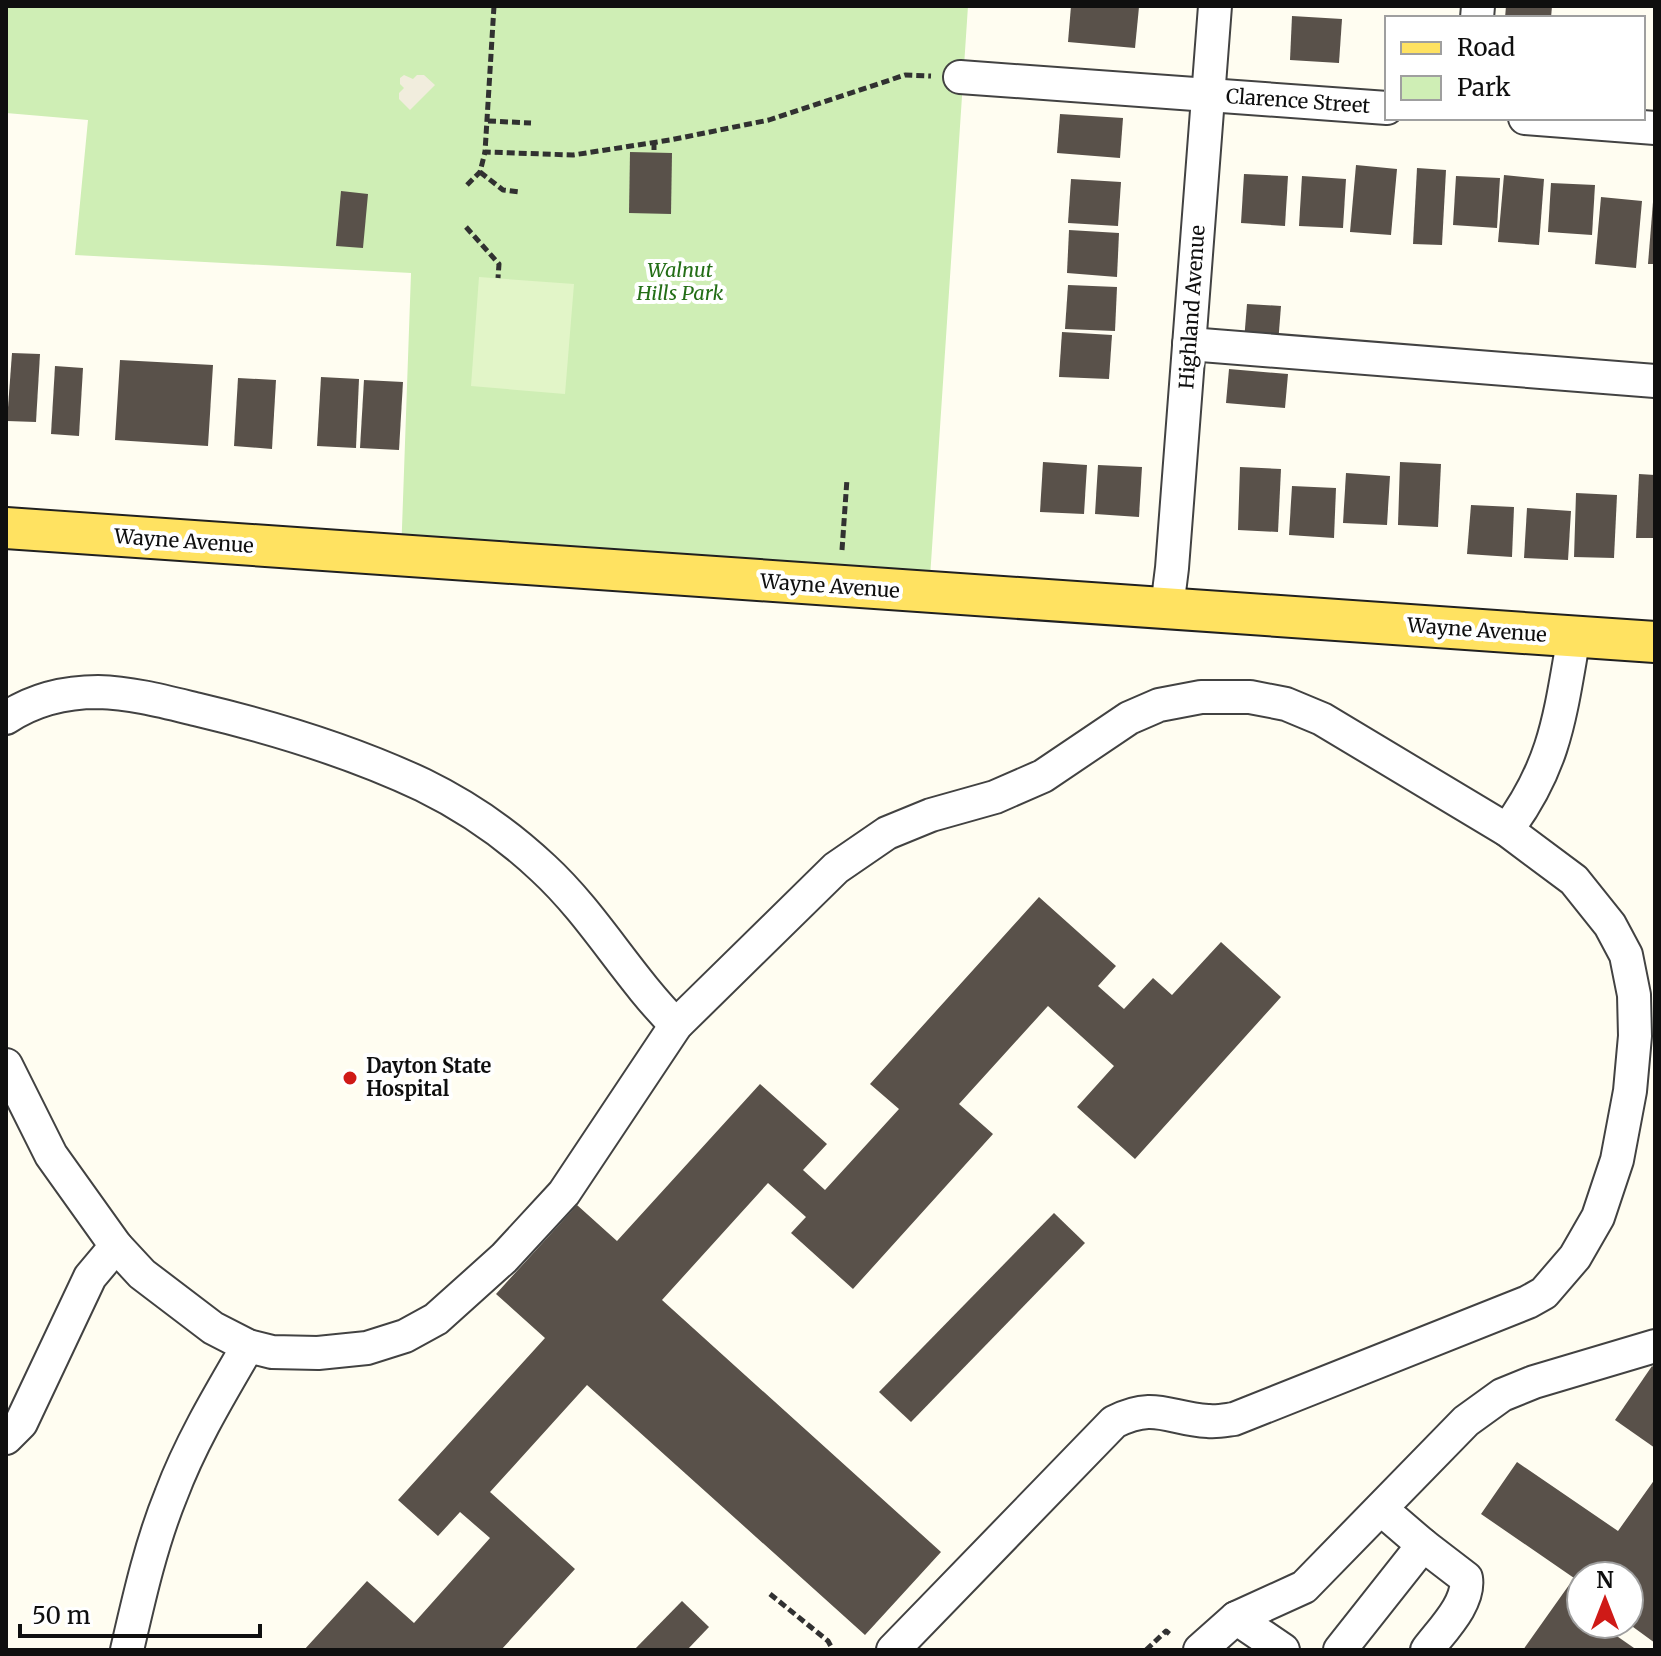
<svg xmlns="http://www.w3.org/2000/svg" width="1661" height="1656" font-family="Merriweather,serif">
<style>
.green{fill:#cfeeb5}
.pitch{fill:#e2f5c8}
.plaza{fill:#f1eddd}
.building{fill:#59514a}
.lines{fill:none;stroke-linecap:round;stroke-linejoin:round}
.minor-casing{stroke:#424242;stroke-width:36}
.major-casing{stroke:#202020;stroke-width:44}
.path{stroke:#313131;stroke-width:5;stroke-dasharray:8 4;stroke-linecap:butt}
.minor{stroke:#fff;stroke-width:32}
.major{stroke:#ffe261;stroke-width:40}
.poi-dot{fill:#cf1a17;stroke:#fff;stroke-width:3}
.labels{text-anchor:middle;stroke-width:8;stroke-linejoin:round;paint-order:stroke}
.street-label{font-size:20px;fill:#0f0f0f;stroke:#fff}
.park-label{font-size:20px;font-style:italic;fill:#246e17;stroke:#fff}
.poi-label{font-size:20px;font-weight:bold;fill:#0f0f0f;stroke:#fff;text-anchor:start}
</style>
<rect width="100%" height="100%" fill="#fffdf1"/>
<!-- green -->
<polygon class="green" points="6,6 968,6 929,593 401,556 411,273 75,255 88,120 6,113"/>
<!-- pitch -->
<polygon class="pitch" points="479,277 574,284 565,394 471,386"/>
<!-- plaza -->
<polygon class="plaza" points="404,75 413,79 417,75 424,75 435,85 410,110 399,99 399,93 404,88 400,84 400,78"/>
<!-- building -->
<g class="building">
<polygon points="1071,6 1139,7 1135,48 1068,42"/>
<polygon points="1506,6 1552,6 1551,18 1505,18"/>
<polygon points="1292,16 1342,19 1339,63 1290,60"/>
<polygon points="1060,114 1123,118 1120,158 1057,153"/>
<polygon points="630,152 672,153 671,214 629,213"/>
<polygon points="1356,165 1397,169 1391,235 1350,232"/>
<polygon points="1417,168 1446,170 1442,245 1413,244"/>
<polygon points="1244,174 1288,176 1285,226 1241,223"/>
<polygon points="1504,175 1544,179 1539,245 1498,242"/>
<polygon points="1302,176 1346,179 1343,228 1299,226"/>
<polygon points="1456,176 1500,178 1497,228 1453,225"/>
<polygon points="1071,179 1121,182 1118,226 1068,223"/>
<polygon points="1551,183 1595,185 1592,235 1548,232"/>
<polygon points="341,191 368,194 363,248 336,246"/>
<polygon points="1601,197 1642,201 1636,268 1595,264"/>
<polygon points="1653,202 1655,202 1655,264 1648,264"/>
<polygon points="1069,230 1119,233 1117,277 1067,273"/>
<polygon points="1068,285 1117,287 1115,331 1065,329"/>
<polygon points="1247,304 1281,306 1278,344 1244,341"/>
<polygon points="1062,332 1112,335 1109,379 1059,377"/>
<polygon points="12,353 40,354 36,422 7,421"/>
<polygon points="120,360 213,365 208,446 115,440"/>
<polygon points="55,366 83,368 79,436 51,434"/>
<polygon points="1229,369 1288,374 1285,408 1226,403"/>
<polygon points="321,377 359,379 356,448 317,446"/>
<polygon points="238,378 276,380 272,449 234,446"/>
<polygon points="364,380 403,382 399,450 360,448"/>
<polygon points="1043,462 1087,465 1084,514 1040,512"/>
<polygon points="1400,462 1441,464 1438,527 1398,525"/>
<polygon points="1098,465 1142,467 1139,517 1095,514"/>
<polygon points="1240,467 1281,469 1278,532 1238,530"/>
<polygon points="1346,473 1390,476 1387,525 1343,523"/>
<polygon points="1639,474 1655,475 1655,538 1636,538"/>
<polygon points="1292,486 1336,488 1334,538 1289,535"/>
<polygon points="1576,493 1617,495 1614,558 1574,557"/>
<polygon points="1471,505 1514,507 1512,557 1467,554"/>
<polygon points="1527,508 1571,511 1568,560 1524,558"/>
<polygon points="1039,897 1116,966 1098,986 1124,1009 1153,978 1172,995 1221,942 1281,997 1135,1159 1077,1107 1114,1066 1048,1006 959,1104 993,1134 853,1289 791,1233 806,1217 768,1183 662,1300 941,1552 865,1635 587,1385 490,1492 575,1569 501,1650 304,1650 367,1581 414,1623 490,1538 460,1512 438,1536 398,1500 545,1338 496,1294 577,1205 617,1241 760,1084 827,1144 803,1170 825,1190 899,1109 870,1084"/>
<polygon points="1054,1213 1085,1243 911,1422 879,1392"/>
<polygon points="1652,1366 1655,1368 1655,1448 1615,1420"/>
<polygon points="1517,1462 1618,1531 1655,1479 1655,1643 1629,1624 1629,1576 1581,1576 1581,1624 1617,1624 1611,1632 1634,1648 1632,1650 1523,1650 1574,1578 1481,1514"/>
<polygon points="682,1601 709,1627 687,1650 634,1650"/>
</g>
<g class="lines">
<!-- minor casing -->
<g class="minor-casing">
<g id="minor">
<polyline points="1477,18 1478,6"/>
<polyline points="960,77 1387,108"/>
<polyline points="1525,118 1655,128"/>
<polyline points="1189,344 1655,381"/>
<polyline points="1167,608 1172,568 1215,6"/>
<path d="M6,718C33,700 66,692 98,692C133,693 166,702 199,710C275,728 353,752 423,785C466,806 508,835 543,868C594,915 627,976 676,1025"/>
<path d="M1507,830C1556,764 1560,715 1574,636"/>
<path d="M6,1065L51,1155L116,1246L142,1274L213,1328L248,1346L272,1352L318,1353L367,1348L405,1336L436,1319L504,1258L564,1193L676,1025L836,868L887,833L931,815L995,797L1043,776L1129,718L1159,705L1201,697H1250L1286,704L1322,719L1507,830L1574,880L1610,925L1626,955L1634,995L1635,1036L1630,1091L1617,1160L1598,1217L1575,1257L1544,1293L1528,1302L1234,1419C1226,1420 1217,1422 1208,1421C1169,1419 1155,1401 1114,1422L893,1650"/>
<polyline points="6,1438 21,1423 90,1277 116,1246"/>
<path d="M1423,1545L1466,1578C1470,1603 1442,1630 1427,1650"/>
<polyline points="1236,1618 1283,1650"/>
<path d="M127,1650C139,1598 151,1544 171,1495C191,1442 220,1394 248,1346"/>
<polyline points="1200,1650 1236,1618 1304,1587 1466,1421 1502,1395 1534,1382 1655,1346"/>
<polyline points="1340,1650 1423,1545 1381,1509"/>
</g>
</g>
<!-- major casing -->
<g class="major-casing">
<polyline id="major" points="6,528 1655,642"/>
</g>
<!-- path -->
<g class="path">
<polyline points="494,6 485,152 573,155 670,140 769,120 905,75 931,76"/>
<polyline points="488,121 531,123"/>
<polyline points="654,142 654,153"/>
<polyline points="480,172 503,190 519,192"/>
<polyline points="467,185 480,172 485,152"/>
<polyline points="466,227 499,264 498,278"/>
<polyline points="842,550 847,479"/>
<polyline points="770,1594 828,1641 833,1650"/>
<polyline points="1146,1650 1166,1631 1172,1636"/>
</g>
<!-- minor -->
<use href="#minor" class="minor"/>
<!-- major -->
<use href="#major" class="major"/>
</g>
<!-- markers -->
<circle class="poi-dot" cx="350" cy="1078" r="8"/>
<g class="labels">
<!-- street labels -->
<g class="street-label">
<text transform="translate(1298 101) rotate(4)" y="7">Clarence Street</text>
<text transform="translate(1192 307) rotate(-86)" y="7">Highland Avenue</text>
<text transform="translate(184 541) rotate(4)" y="7">Wayne Avenue</text>
<text transform="translate(830 586) rotate(4)" y="7">Wayne Avenue</text>
<text transform="translate(1477 630) rotate(4)" y="7">Wayne Avenue</text>
</g>
<!-- park labels -->
<g class="park-label">
<text x="680" y="277">Walnut<tspan x="680" dy="23">Hills Park</tspan></text>
</g>
<!-- poi labels -->
<g class="poi-label">
<text x="366" y="1073">Dayton State<tspan x="366" dy="23">Hospital</tspan></text>
</g>
</g>
<!-- border -->
<rect width="1661" height="1656" fill="none" stroke="#0f0f0f" stroke-width="16"/>
<!-- legend -->
<rect x="1385" y="16" width="260" height="104" fill="#ffffff" stroke="#9f9f9f" stroke-width="2"/>
<rect x="1401" y="42" width="40" height="12" fill="#ffe261" stroke="#9f9f9f" stroke-width="2"/>
<text x="1457" y="56" font-size="24" fill="#0f0f0f">Road</text>
<rect x="1401" y="76" width="40" height="24" fill="#cfeeb5" stroke="#9f9f9f" stroke-width="2"/>
<text x="1457" y="96" font-size="24" fill="#0f0f0f">Park</text>
<!-- north arrow -->
<g transform="translate(1605 1600)"><circle r="38" fill="#ffffff" stroke="#9f9f9f" stroke-width="2"/>
<path d="M0-6L14 30L0 20L-14 30Z" fill="#cf1a17"/>
<text y="-12" font-size="22" font-weight="bold" text-anchor="middle" fill="#0f0f0f">N</text>
</g>
<!-- scale -->
<path d="M20 1624v12h240v-12" fill="none" stroke="#0f0f0f" stroke-width="4"/>
<text x="32" y="1624" font-size="24" fill="#0f0f0f" stroke="#ffffff" stroke-width="6" paint-order="stroke">50 m</text>
</svg>
